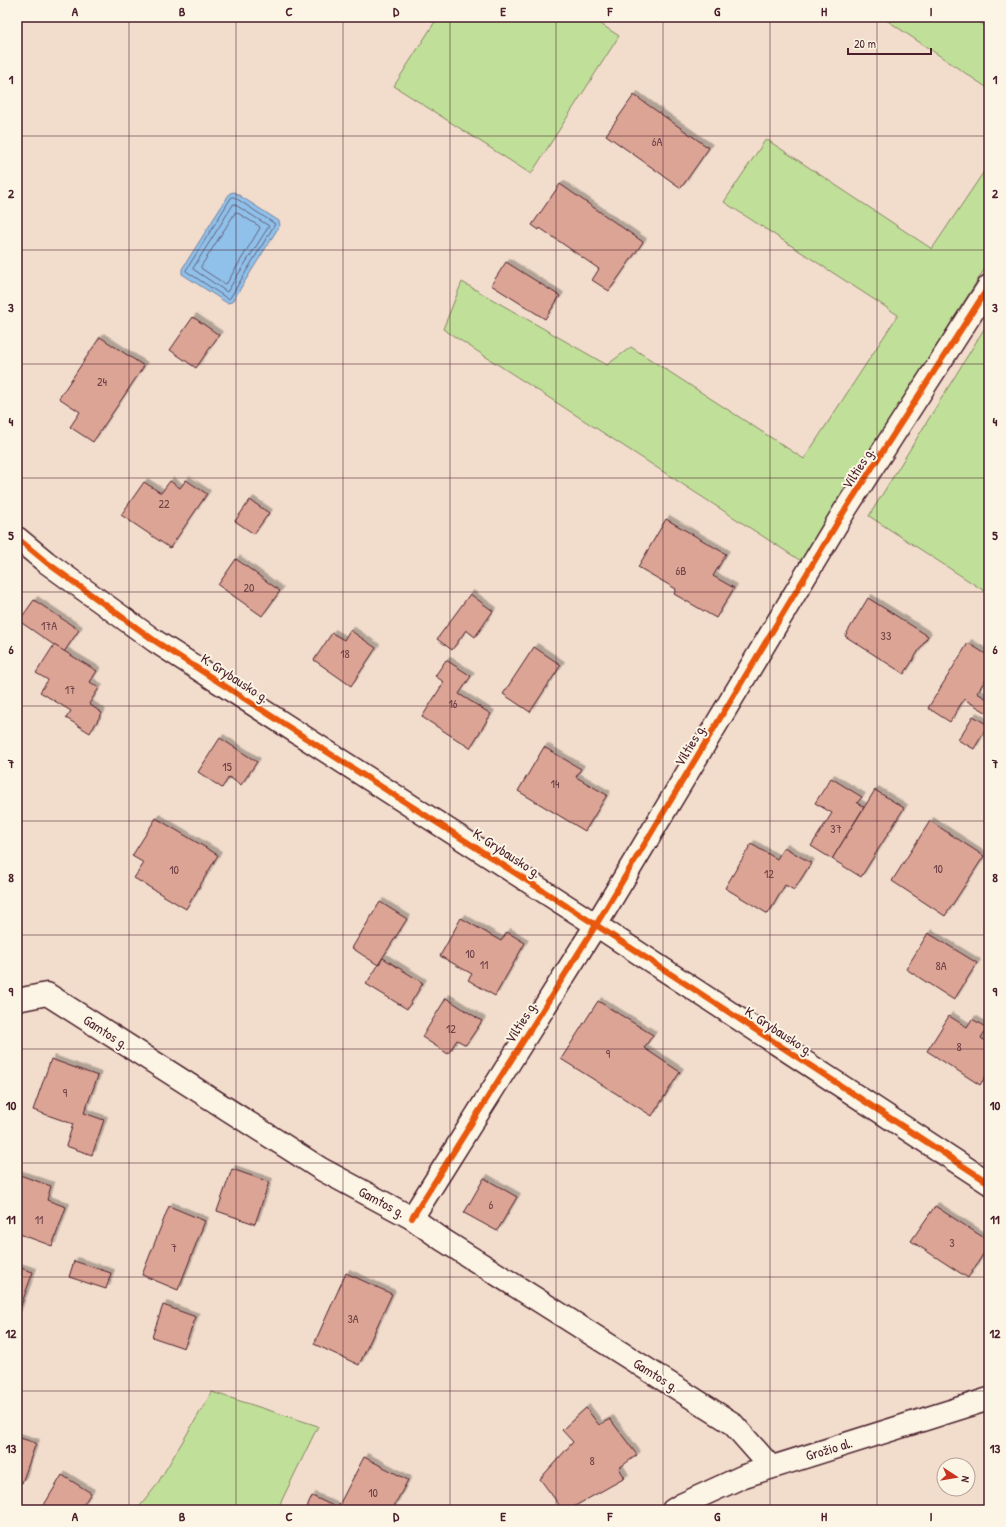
<svg xmlns="http://www.w3.org/2000/svg" width="1006" height="1527" font-family="'Patrick Hand',sans-serif">
<style>
.green{fill:#c0e099;stroke:#858062}
.water{fill:#8fc1eb;stroke:#73809e}
.lines{fill:none;stroke-linecap:round;stroke-linejoin:round}
.shore{stroke:#666078;stroke-width:1}
.building{fill:#dba495;stroke:#4a1f2b;filter:url(#shadow)}
.minor-casing{stroke:#4a1f2b;stroke-width:25}
.minor{stroke:#fcf5e5;stroke-width:22}
.cycleway-casing{stroke:#fcf5e5;stroke-width:8}
.cycleway{stroke:#e8590c;stroke-width:6}
.grid{fill:none;stroke:#4a1f2b;stroke-width:1;stroke-opacity:0.55}
.labels{text-anchor:middle;stroke-width:4;stroke-linejoin:round;paint-order:stroke}
.number-label{font-size:12px;fill:#6e4046}
.street-label{font-size:14px;fill:#4a1f2b;stroke:#fcf5e5}
.neatline{fill:none;stroke:#4a1f2b;stroke-width:1.5}
.grid-label{font-size:13px;text-anchor:middle;font-weight:bold;fill:#4a1f2b}
</style>
<defs>
<filter id="shadow"><feDropShadow dx="3.5" dy="-3.5" stdDeviation="0" flood-color="#0004"/></filter>
</defs>
<rect width="100%" height="100%" fill="#f2ddcd"/>
<filter id="ink" filterUnits="userSpaceOnUse"><feTurbulence type="fractalNoise" baseFrequency=".025" numOctaves="2"/><feDisplacementMap in="SourceGraphic" scale="8" xChannelSelector="R" yChannelSelector="G"/><feConvolveMatrix kernelMatrix="1 2 1 2 8 2 1 2 1" color-interpolation-filters="sRGB"/></filter>
<g filter="url(#ink)">
<!-- green -->
<g class="green">
<polygon points="438,17 590,17 619,36 531,174 394,86"/>
<polygon points="882,17 972,17 989,29 989,89"/>
<polygon points="766,139 932,249 989,164 989,262 801,561 443,329 462,282 607,365 631,347 804,459 898,315 724,202"/>
<polygon points="989,321 989,594 869,516"/>
<polygon points="212,1392 318,1426 277,1510 137,1510 156,1486"/>
</g>
<!-- water -->
<polygon class="water" points="234,192 279,221 280,225 232,302 227,303 182,274 182,269 230,193"/>
<g class="lines">
<!-- shore -->
<g class="shore">
<polygon points="232,197 234,197 275,224 230,298 228,299 186,271"/>
<polygon points="234,204 269,226 227,292 193,269"/>
<polygon points="236,212 259,226 260,228 227,283 225,284 202,269 201,267"/>
</g>
</g>
<!-- building -->
<g class="building">
<polygon points="634,95 709,148 681,188 606,135"/>
<polygon points="560,184 643,242 609,291 592,280 599,269 540,228 539,230 532,225"/>
<polygon points="506,262 560,296 545,319 491,285"/>
<polygon points="193,317 219,335 196,368 170,350"/>
<polygon points="100,337 144,366 93,442 70,427 80,412 59,398"/>
<polygon points="186,480 207,494 170,548 121,515 144,482 161,493 170,481 180,488"/>
<polygon points="250,500 269,513 254,534 235,521"/>
<polygon points="666,519 726,554 713,576 734,588 716,618 674,594 676,589 638,567"/>
<polygon points="236,559 280,591 262,616 218,585"/>
<polygon points="470,594 493,611 475,637 466,630 452,650 437,639"/>
<polygon points="868,598 928,636 904,674 845,636"/>
<polygon points="34,600 79,630 64,652 19,621"/>
<polygon points="350,630 376,648 351,686 314,660 332,633 344,640"/>
<polygon points="968,643 989,656 989,679 987,677 977,693 989,700 989,714 964,699 950,722 928,708"/>
<polygon points="54,645 97,671 90,682 99,688 89,704 102,713 90,733 66,718 71,711 40,692 48,680 36,673"/>
<polygon points="534,647 561,665 530,712 503,694"/>
<polygon points="446,660 471,676 459,694 491,714 470,748 422,717 444,682 435,676"/>
<polygon points="973,716 988,725 974,749 958,740"/>
<polygon points="220,738 257,762 241,785 229,777 222,788 198,772"/>
<polygon points="544,747 581,769 576,777 607,795 585,831 518,791"/>
<polygon points="831,778 862,797 857,803 864,807 832,859 811,846 832,813 815,803"/>
<polygon points="875,790 904,808 861,877 832,859"/>
<polygon points="156,818 218,855 186,909 134,878 144,863 132,856"/>
<polygon points="930,821 984,856 945,916 892,881"/>
<polygon points="751,844 777,859 784,847 811,863 794,890 785,885 768,914 725,888"/>
<polygon points="380,902 407,919 378,965 352,948"/>
<polygon points="461,918 501,941 507,932 525,943 495,996 468,980 472,974 440,956"/>
<polygon points="928,933 977,963 954,1000 906,969"/>
<polygon points="383,958 423,983 407,1009 366,984"/>
<polygon points="446,998 482,1021 466,1045 457,1040 448,1054 422,1037"/>
<polygon points="598,1001 653,1035 644,1048 680,1072 652,1116 561,1059"/>
<polygon points="949,1016 967,1027 972,1019 987,1028 981,1038 989,1043 989,1071 980,1085 927,1051"/>
<polygon points="51,1059 98,1076 84,1113 104,1120 92,1155 66,1146 73,1124 33,1110"/>
<polygon points="232,1169 269,1182 255,1224 217,1211"/>
<polygon points="17,1174 51,1186 47,1200 66,1207 52,1246 17,1233"/>
<polygon points="484,1178 517,1197 497,1231 464,1213"/>
<polygon points="169,1206 205,1221 178,1290 142,1275"/>
<polygon points="935,1206 989,1241 989,1245 968,1278 911,1241"/>
<polygon points="74,1261 111,1273 106,1289 69,1277"/>
<polygon points="17,1267 33,1272 17,1316"/>
<polygon points="346,1273 392,1294 359,1365 314,1344"/>
<polygon points="163,1305 196,1317 184,1348 152,1337"/>
<polygon points="586,1408 599,1425 610,1419 637,1455 619,1468 625,1478 568,1510 563,1510 540,1479 573,1442 562,1430"/>
<polygon points="17,1437 36,1443 22,1483 17,1482"/>
<polygon points="364,1457 408,1480 392,1510 345,1510 338,1507"/>
<polygon points="62,1475 91,1493 80,1510 41,1510"/>
<polygon points="312,1496 342,1510 306,1510"/>
</g>
<g class="lines">
<!-- minor casing -->
<g class="minor-casing">
<g id="minor">
<polyline points="17,538 46,562 155,641 596,925 989,1183"/>
<polyline points="17,1000 47,994 321,1169 412,1218 443,1240 732,1423 771,1467"/>
<polyline points="412,1218 596,925 845,510 989,286"/>
<polyline points="673,1510 681,1505 744,1476 989,1399"/>
</g>
</g>
<!-- minor -->
<use href="#minor" class="minor"/>
<!-- cycleway casing -->
<g class="cycleway-casing">
<g id="cycleway">
<polyline points="17,538 46,562 155,641 596,925 989,1183"/>
<polyline points="412,1218 596,925 845,510 989,286"/>
</g>
</g>
<!-- cycleway -->
<use href="#cycleway" class="cycleway"/>
</g>
</g>
<!-- grid -->
<path class="grid" d="M129,17V1510M236,17V1510M343,17V1510M450,17V1510M556,17V1510M663,17V1510M770,17V1510M877,17V1510M17,136H989M17,250H989M17,364H989M17,478H989M17,592H989M17,706H989M17,821H989M17,935H989M17,1049H989M17,1163H989M17,1277H989M17,1391H989"/>
<g class="labels">
<!-- number labels -->
<g class="number-label">
<text x="657" y="146">6A</text>
<text x="102" y="386">24</text>
<text x="164" y="508">22</text>
<text x="681" y="575">6B</text>
<text x="249" y="592">20</text>
<text x="49" y="630">17A</text>
<text x="886" y="640">33</text>
<text x="345" y="658">18</text>
<text x="70" y="694">17</text>
<text x="453" y="708">16</text>
<text x="227" y="771">15</text>
<text x="555" y="788">14</text>
<text x="836" y="833">37</text>
<text x="938" y="873">10</text>
<text x="174" y="874">10</text>
<text x="769" y="878">12</text>
<text x="470" y="958">10</text>
<text x="484" y="969">11</text>
<text x="941" y="970">8A</text>
<text x="451" y="1033">12</text>
<text x="959" y="1051">8</text>
<text x="608" y="1058">9</text>
<text x="65" y="1097">9</text>
<text x="491" y="1209">6</text>
<text x="39" y="1224">11</text>
<text x="952" y="1247">3</text>
<text x="174" y="1252">7</text>
<text x="353" y="1323">3A</text>
<text x="592" y="1465">8</text>
<text x="373" y="1497">10</text>
</g>
<!-- street labels -->
<g class="street-label">
<text transform="translate(858 468) rotate(-57)" y="5">Vilties g.</text>
<text transform="translate(235 678) rotate(33)" y="5">K. Grybausko g.</text>
<text transform="translate(690 745) rotate(-59)" y="5">Vilties g.</text>
<text transform="translate(507 853) rotate(33)" y="5">K. Grybausko g.</text>
<text transform="translate(521 1022) rotate(-58)" y="5">Vilties g.</text>
<text transform="translate(779 1031) rotate(33)" y="5">K. Grybausko g.</text>
<text transform="translate(106 1032) rotate(33)" y="5">Gamtos g.</text>
<text transform="translate(382 1202) rotate(28)" y="5">Gamtos g.</text>
<text transform="translate(656 1375) rotate(32)" y="5">Gamtos g.</text>
<text transform="translate(829 1449) rotate(-17)" y="5">Grožio al.</text>
</g>
</g>
<!-- margin -->
<rect width="1006" height="1527" fill="none" stroke="#fcf5e5" stroke-width="44"/>
<!-- north arrow -->
<g transform="translate(956 1477) rotate(102)"><circle r="19" fill="#fcf5e5" stroke="#b59f9b"/>
<path d="M0-3L7 15L0 10L-7 15Z" fill="#c8321e"/>
<text y="-6" font-size="11" font-weight="bold" text-anchor="middle" fill="#4a1f2b">N</text>
</g>
<!-- scale -->
<path d="M848 48v6h83v-6" fill="none" stroke="#4a1f2b" stroke-width="2"/>
<text x="854" y="48" font-size="12" fill="#4a1f2b" stroke="#fcf5e5" stroke-width="3" paint-order="stroke">20 m</text>
<rect x="22" y="22" width="962" height="1483" class="neatline"/>
<g class="grid-label">
<text x="75" y="16">A</text>
<text x="182" y="16">B</text>
<text x="289" y="16">C</text>
<text x="396" y="16">D</text>
<text x="503" y="16">E</text>
<text x="610" y="16">F</text>
<text x="717" y="16">G</text>
<text x="824" y="16">H</text>
<text x="931" y="16">I</text>
<text x="11" y="84">1</text>
<text x="995" y="84">1</text>
<text x="11" y="198">2</text>
<text x="995" y="198">2</text>
<text x="11" y="312">3</text>
<text x="995" y="312">3</text>
<text x="11" y="426">4</text>
<text x="995" y="426">4</text>
<text x="11" y="540">5</text>
<text x="995" y="540">5</text>
<text x="11" y="654">6</text>
<text x="995" y="654">6</text>
<text x="11" y="768">7</text>
<text x="995" y="768">7</text>
<text x="11" y="882">8</text>
<text x="995" y="882">8</text>
<text x="11" y="996">9</text>
<text x="995" y="996">9</text>
<text x="11" y="1110">10</text>
<text x="995" y="1110">10</text>
<text x="11" y="1224">11</text>
<text x="995" y="1224">11</text>
<text x="11" y="1338">12</text>
<text x="995" y="1338">12</text>
<text x="11" y="1453">13</text>
<text x="995" y="1453">13</text>
<text x="75" y="1521">A</text>
<text x="182" y="1521">B</text>
<text x="289" y="1521">C</text>
<text x="396" y="1521">D</text>
<text x="503" y="1521">E</text>
<text x="610" y="1521">F</text>
<text x="717" y="1521">G</text>
<text x="824" y="1521">H</text>
<text x="931" y="1521">I</text>
</g>
</svg>
